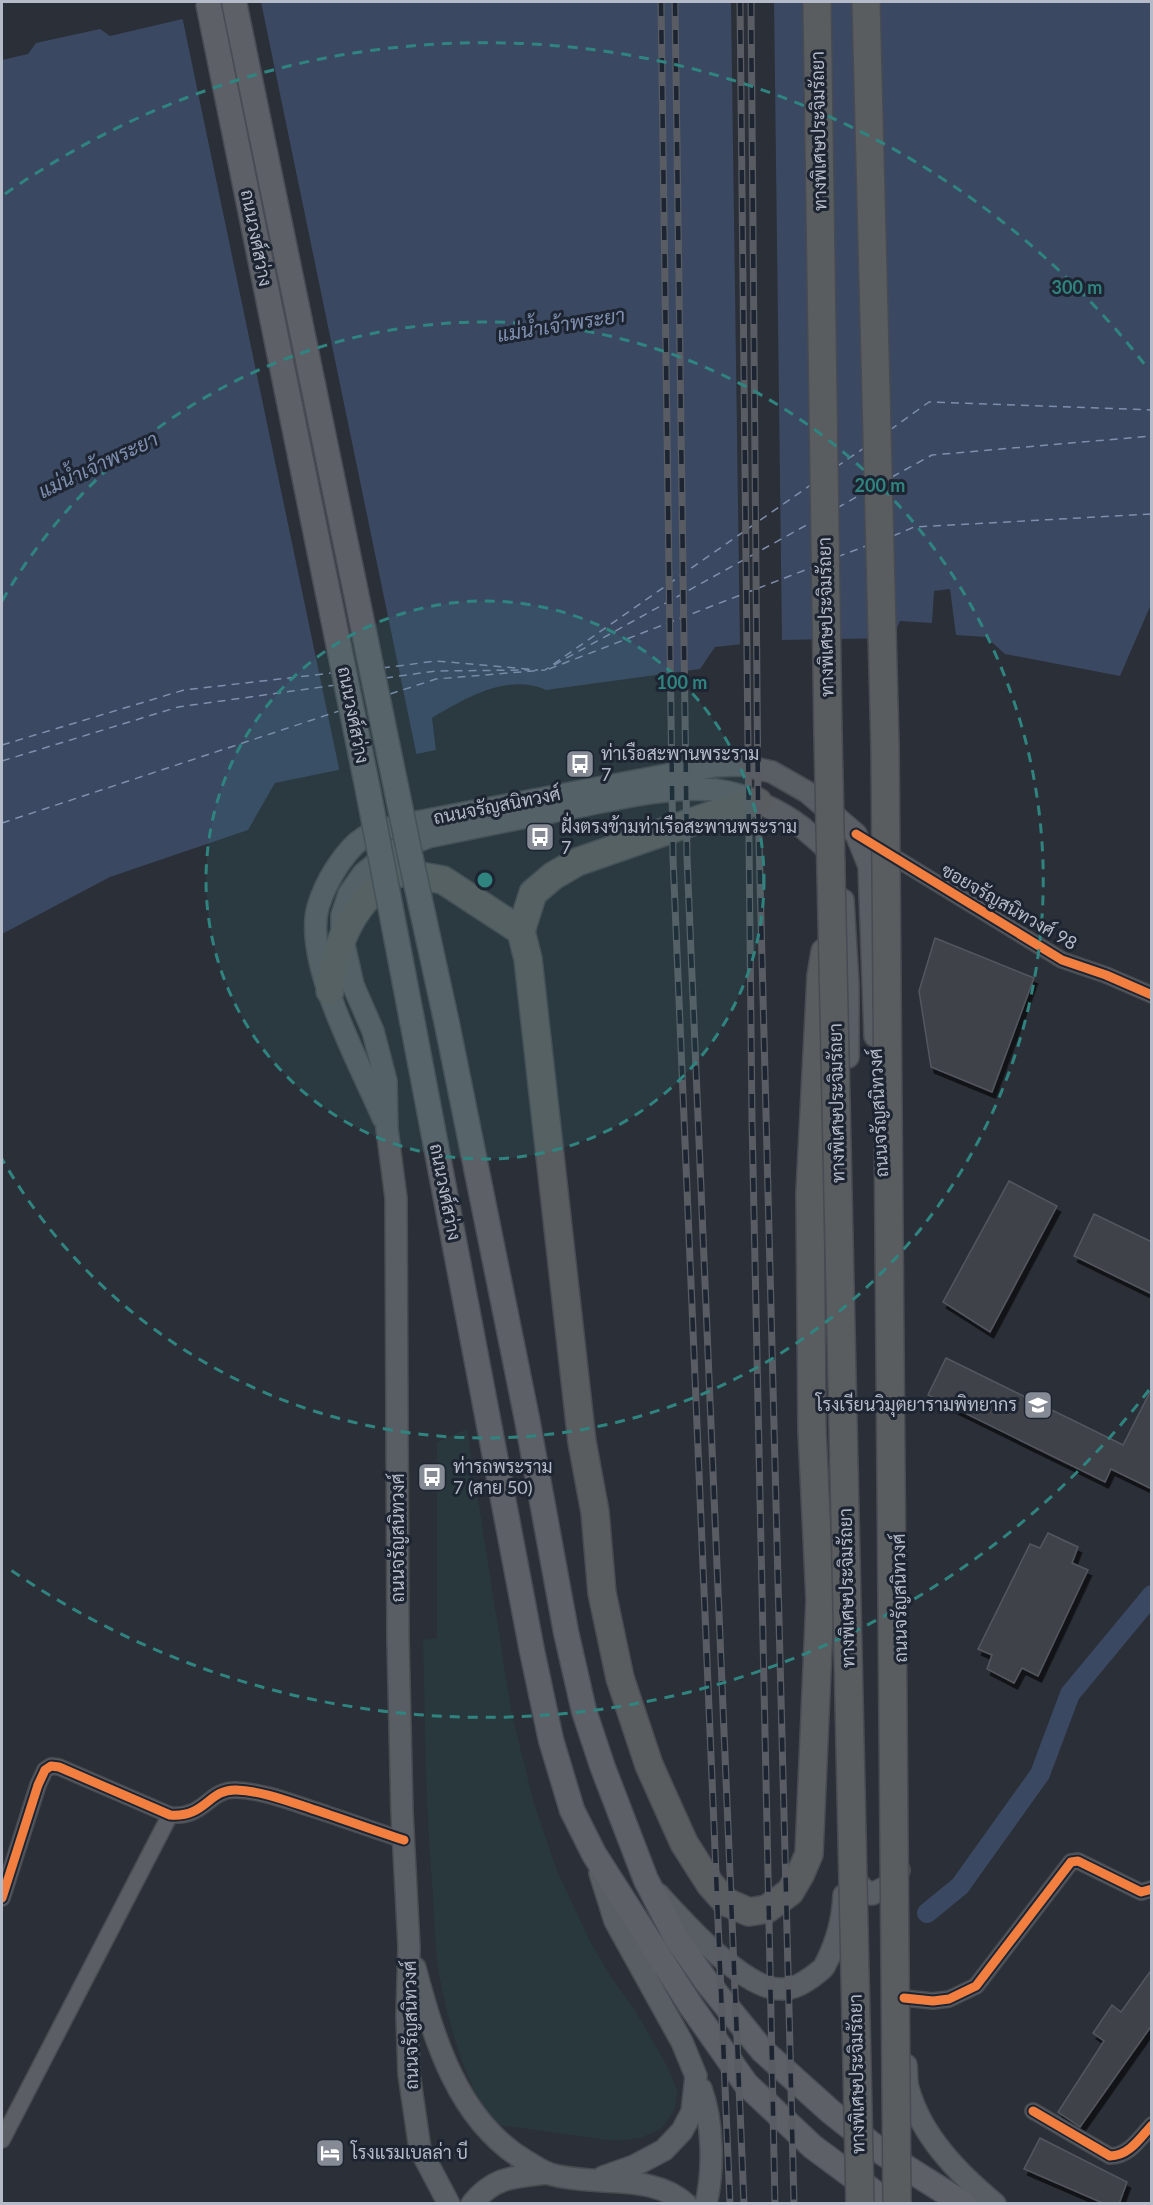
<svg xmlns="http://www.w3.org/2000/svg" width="1153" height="2205" font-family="Lato,Sarabun,sans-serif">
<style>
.green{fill:#28383d}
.water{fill:#3a4861}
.pier{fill:#2b2f37}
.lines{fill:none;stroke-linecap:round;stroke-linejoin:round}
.canal{stroke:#3a4861;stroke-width:20}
.ferry{stroke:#7e8eae;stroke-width:1.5;stroke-dasharray:8 6;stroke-linecap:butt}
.building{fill:#3f434a;stroke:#53575f;stroke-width:1.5;filter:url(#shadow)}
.street-casing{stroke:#484c51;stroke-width:18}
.secondary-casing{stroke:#484c51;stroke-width:24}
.primary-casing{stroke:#484c54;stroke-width:27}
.highway-casing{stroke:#484b53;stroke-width:30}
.street{stroke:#5b5e65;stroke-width:15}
.secondary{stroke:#595d64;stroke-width:21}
.primary{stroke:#5d6067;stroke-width:24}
.highway{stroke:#5a5d5f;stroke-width:27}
.rail-casing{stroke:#595d63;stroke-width:7}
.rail{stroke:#1e2532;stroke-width:4.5;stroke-dasharray:14;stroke-linecap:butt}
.primary-bridge-casing{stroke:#484c54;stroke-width:27;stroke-linecap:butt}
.highway-bridge-casing{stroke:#484b53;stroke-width:30;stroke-linecap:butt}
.primary-bridge{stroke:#5d6067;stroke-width:24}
.highway-bridge{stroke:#5a5d5f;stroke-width:27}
.cycleway-casing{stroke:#1e2532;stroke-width:13}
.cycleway{stroke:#f27e40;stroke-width:9}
.ring{fill:none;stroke:#308480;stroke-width:3;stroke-dasharray:10 8}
.labels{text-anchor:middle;stroke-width:6;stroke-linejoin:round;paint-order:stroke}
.street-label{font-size:18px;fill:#b5bbc8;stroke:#1e2532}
.poi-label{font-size:18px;fill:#b5bbc8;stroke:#1e2532;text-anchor:start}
.water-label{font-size:20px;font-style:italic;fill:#7e8eae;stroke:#1e2532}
.centre{fill:#308480;stroke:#1e2532;stroke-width:3}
.ring-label{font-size:18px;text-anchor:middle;font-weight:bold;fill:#308480;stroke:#1e2532;stroke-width:6;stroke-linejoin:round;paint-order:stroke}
</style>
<defs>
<filter id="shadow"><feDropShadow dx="3.5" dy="6" stdDeviation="0" flood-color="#0009"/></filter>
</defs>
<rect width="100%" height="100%" fill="#2b2f37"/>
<!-- green -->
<path class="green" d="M467,1429L511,1710L534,1804L557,1871L591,1943L611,1977L636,2012L666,2064L677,2089L675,2109L661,2129L640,2138L616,2141L498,2125C467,2097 447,2016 439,1974C435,1949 435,1922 433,1896C426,1811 425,1726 423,1640L437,1638V1442Z"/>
<!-- water -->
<path class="water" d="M255,2H1151L1152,602L1120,676L1005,654L986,637L956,635L950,589L934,591L932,623L900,621L892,638L781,640L715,647L700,669L546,690C507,673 466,698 432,718L436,750L275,783L248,830L110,877L2,934V60L28,54L36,43L100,29L110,36Z"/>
<!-- pier -->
<g class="pier">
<polygon points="242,2 261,2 417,757 340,773 182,16"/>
<polygon points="731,2 774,2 782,643 740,647"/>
</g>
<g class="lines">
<!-- canal -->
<polyline class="canal" points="927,1913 960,1886 1040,1774 1070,1694 1152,1595"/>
<!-- ferry -->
<g class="ferry">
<polyline points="890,430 929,402 1152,410"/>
<polyline points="836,467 864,448"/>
<polyline points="892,477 932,455 1152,436"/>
<polyline points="837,508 867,491"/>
<polyline points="893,536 914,527 1152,514"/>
<polyline points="837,557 866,546"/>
<polyline points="554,665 812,522"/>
<polyline points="382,668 436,661 538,670"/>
<polyline points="549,669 813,567"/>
<polyline points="385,678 436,671 530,670"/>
<polyline points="390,694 436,679 545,670 812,484"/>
<polyline points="2,745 184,690 332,673"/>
<polyline points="2,761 178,707 336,685"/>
<polyline points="2,823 339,711"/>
</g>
</g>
<!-- building -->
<g class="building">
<polygon points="935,938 1034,978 992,1092 931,1067 919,991"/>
<polygon points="1009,1181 1057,1206 990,1332 943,1302"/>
<polygon points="1094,1214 1152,1242 1152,1294 1074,1256"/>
<polygon points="946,1358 1123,1445 1152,1388 1152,1489 1111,1469 1105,1482 928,1395"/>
<polygon points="1048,1533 1078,1547 1072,1563 1088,1570 1038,1676 1022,1668 1014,1683 987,1669 992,1655 978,1649 1030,1544 1040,1548"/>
<polygon points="1152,1969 1152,2025 1080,2127 1058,2112 1104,2041 1093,2033 1112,2005 1121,2012"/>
<polygon points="1040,2138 1127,2182 1119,2204 1105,2204 1024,2169"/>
</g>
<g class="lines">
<!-- street casing -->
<g class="street-casing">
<g id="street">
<polyline points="884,851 1062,960 1106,975 1152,995"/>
<path d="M2,1898L38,1785L45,1770L51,1766L59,1767L170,1815C206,1818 208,1789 236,1790C262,1791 288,1801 312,1809C343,1819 373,1830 404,1840"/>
<polyline points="904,1998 933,2001 949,1999 976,1986 1071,1862 1078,1861 1141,1892 1152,1889"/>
<path d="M1033,2111L1110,2156C1129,2156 1140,2138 1152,2125"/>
<polyline points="2,2140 170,1815"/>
</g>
</g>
<!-- secondary casing -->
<g class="secondary-casing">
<g id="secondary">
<polyline points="843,900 848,984 848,1057"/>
<path d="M383,1118C361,1066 303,962 318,907C322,894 328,881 335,870C342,859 351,846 362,839C372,831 389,829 401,825L715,766L741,765L772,772L807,792L856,834L869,866L875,1036"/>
<path d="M853,1869C856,1882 860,1889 872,1894L888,1886L899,1870"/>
<polyline points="600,1873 615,1921 682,2042 696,2076 692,2112 682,2131 664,2150 634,2166 603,2177"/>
<path d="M658,1894C682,1920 745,1992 783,1989C794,1989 803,1983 812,1977C816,1973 823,1970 825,1965C836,1944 843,1918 844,1895"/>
<path d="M415,1968C434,2039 458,2121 526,2161C533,2165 541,2171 550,2174C563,2178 577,2179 590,2180C622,2183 660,2180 686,2204"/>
<path d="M906,2065C907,2072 906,2081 908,2088C921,2136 958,2173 995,2204"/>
<path d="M701,2089C713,2121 714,2170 706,2204"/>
<path d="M449,2204L420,2149L409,2074L407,2016L409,1947L402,1812L398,1641L396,1198L387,1129L386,1081L373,1031L353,985L342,936V915L349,894L363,874L388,853L428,837C477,827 526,817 576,807C621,798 669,786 716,790C745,794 780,810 803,828C815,839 827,846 834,861"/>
<path d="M472,2204C494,2176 515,2177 547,2173"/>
</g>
</g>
<!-- primary casing -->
<g class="primary-casing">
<g id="primary">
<polyline points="412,1020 532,1651 551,1740 572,1810 594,1854 691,2006 746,2084 813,2147 890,2204"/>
<polyline points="447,1024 527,1419 566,1632 584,1711 603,1768 646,1880 676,1938 706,1981 762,2050 831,2112 883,2153 964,2204"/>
</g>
</g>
<!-- highway casing -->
<g class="highway-casing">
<g id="highway">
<polyline points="817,2 828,735"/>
<polyline points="866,2 885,747"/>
<polyline points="758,802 735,807 577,862 553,876 533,893 521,931 528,959 582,1442 595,1512 602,1593 620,1678 649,1765 684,1843 710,1884 726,1902 749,1912 767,1909 790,1892 800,1875 809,1854 820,1600 812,1431 810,1193 821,976 825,952"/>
<path d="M330,991C336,940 353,901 398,872L443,880L521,931"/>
</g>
</g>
<!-- street -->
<use href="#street" class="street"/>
<!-- secondary -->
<use href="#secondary" class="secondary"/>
<!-- primary -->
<use href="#primary" class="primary"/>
<!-- highway -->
<use href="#highway" class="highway"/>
<!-- rail casing -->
<g class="rail-casing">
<g id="rail">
<polyline points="661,2 673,858 730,2204"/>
<polyline points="675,2 687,857 744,2204"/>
<polyline points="740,2 752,1120 775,2204"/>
<polyline points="751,2 758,802 794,2204"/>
</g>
</g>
<!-- rail -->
<use href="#rail" class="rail"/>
<!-- primary-bridge casing -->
<g class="primary-bridge-casing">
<g id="primary-bridge">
<polyline points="208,2 368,790 412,1020"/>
<polyline points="234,2 410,855 447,1024"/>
</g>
</g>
<!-- highway-bridge casing -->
<g class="highway-bridge-casing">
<g id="highway-bridge">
<polyline points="828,735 860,2204"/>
<polyline points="885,747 897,2204"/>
</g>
</g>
<!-- primary-bridge -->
<use href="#primary-bridge" class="primary-bridge"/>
<!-- highway-bridge -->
<use href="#highway-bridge" class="highway-bridge"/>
<!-- cycleway casing -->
<g class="cycleway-casing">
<g id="cycleway">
<polyline points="856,834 1062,960 1106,975 1152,995"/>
<path d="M2,1898L38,1785L45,1770L51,1766L59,1767L170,1815C206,1818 208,1789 236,1790C262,1791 288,1801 312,1809C343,1819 373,1830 404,1840"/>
<polyline points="904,1998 933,2001 949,1999 976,1986 1071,1862 1078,1861 1141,1892 1152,1889"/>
<path d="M1033,2111L1110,2156C1129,2156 1140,2138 1152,2125"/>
</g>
</g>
<!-- cycleway -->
<use href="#cycleway" class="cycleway"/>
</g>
<!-- distance rings -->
<circle cx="485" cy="880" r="279" fill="#308480" fill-opacity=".12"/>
<g class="ring">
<circle cx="485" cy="880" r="279"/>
<path d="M2 601A558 558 0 1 1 2 1159"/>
<path d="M1149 1390A837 837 0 0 1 5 1566M5 194A837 837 0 0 1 1149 370"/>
</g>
<!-- icons -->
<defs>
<g id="bus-square" transform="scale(1.5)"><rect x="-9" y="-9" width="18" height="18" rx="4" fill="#858a95" stroke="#1e2532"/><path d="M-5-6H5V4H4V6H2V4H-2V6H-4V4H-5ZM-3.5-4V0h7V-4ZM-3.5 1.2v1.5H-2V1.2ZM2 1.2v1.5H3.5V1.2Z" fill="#fff"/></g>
<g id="school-square" transform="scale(1.5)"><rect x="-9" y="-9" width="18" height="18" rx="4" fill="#858a95" stroke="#1e2532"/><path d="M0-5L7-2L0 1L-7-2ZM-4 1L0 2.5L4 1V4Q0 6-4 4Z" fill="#fff"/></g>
<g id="hotel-square" transform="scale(1.5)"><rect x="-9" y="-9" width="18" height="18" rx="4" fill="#858a95" stroke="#1e2532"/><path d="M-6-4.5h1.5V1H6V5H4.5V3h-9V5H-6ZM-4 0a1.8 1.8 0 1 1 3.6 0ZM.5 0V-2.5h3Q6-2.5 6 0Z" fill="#fff"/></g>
</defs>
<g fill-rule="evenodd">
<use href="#bus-square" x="580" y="764"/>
<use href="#bus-square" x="540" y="837"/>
<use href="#school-square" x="1038" y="1405"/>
<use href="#bus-square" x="432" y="1477"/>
<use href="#hotel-square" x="330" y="2153"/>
</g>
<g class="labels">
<!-- street labels -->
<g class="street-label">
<text transform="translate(819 131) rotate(-91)" y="6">ทางพิเศษประจิมรัถยา</text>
<text transform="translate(256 238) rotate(79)" y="6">ถนนวงศ์สว่าง</text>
<text transform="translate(826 617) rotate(-91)" y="6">ทางพิเศษประจิมรัถยา</text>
<text transform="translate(353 715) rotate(79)" y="6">ถนนวงศ์สว่าง</text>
<text transform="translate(497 806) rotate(-11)" y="6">ถนนจรัญสนิทวงศ์</text>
<text transform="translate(1009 907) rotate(30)" y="6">ซอยจรัญสนิทวงศ์ 98</text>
<text transform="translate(837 1103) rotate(-91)" y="6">ทางพิเศษประจิมรัถยา</text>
<text transform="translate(879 1113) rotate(-93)" y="6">ถนนจรัญสนิทวงศ์</text>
<text transform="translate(445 1192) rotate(79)" y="6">ถนนวงศ์สว่าง</text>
<text transform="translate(398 1538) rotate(-90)" y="6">ถนนจรัญสนิทวงศ์</text>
<text transform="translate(847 1588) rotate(-91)" y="6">ทางพิเศษประจิมรัถยา</text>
<text transform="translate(900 1598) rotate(-91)" y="6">ถนนจรัญสนิทวงศ์</text>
<text transform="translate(411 2025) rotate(-91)" y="6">ถนนจรัญสนิทวงศ์</text>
<text transform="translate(857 2074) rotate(-91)" y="6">ทางพิเศษประจิมรัถยา</text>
</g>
<!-- poi labels -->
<g class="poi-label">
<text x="601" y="760">ท่าเรือสะพานพระราม<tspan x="601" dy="21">7</tspan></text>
<text x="561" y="833">ฝั่งตรงข้ามท่าเรือสะพานพระราม<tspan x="561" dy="21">7</tspan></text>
<text x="1017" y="1411" text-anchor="end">โรงเรียนวิมุตยารามพิทยากร</text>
<text x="453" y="1473">ท่ารถพระราม<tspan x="453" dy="21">7 (สาย 50)</tspan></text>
<text x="351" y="2159">โรงแรมเบลล่า บี</text>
</g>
<!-- water labels -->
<g class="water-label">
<text transform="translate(561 325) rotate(-9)" y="7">แม่น้ำเจ้าพระยา</text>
<text transform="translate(98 465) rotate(-25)" y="7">แม่น้ำเจ้าพระยา</text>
</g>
</g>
<circle cx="485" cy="880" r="9" class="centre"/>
<g class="ring-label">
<text x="1077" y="294">300 m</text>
<text x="880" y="492">200 m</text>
<text x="682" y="689">100 m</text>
</g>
<!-- border -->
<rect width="1153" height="2205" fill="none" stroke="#b5bbc8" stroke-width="6"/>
</svg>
